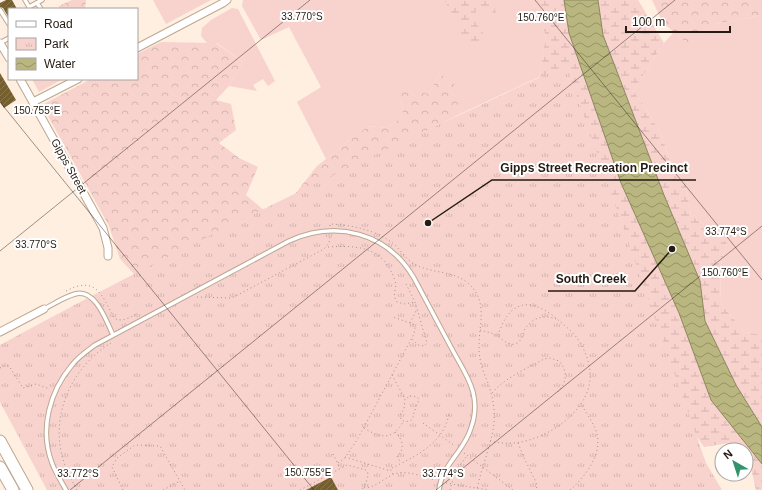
<svg xmlns="http://www.w3.org/2000/svg" width="762" height="490" font-family="Helvetica,sans-serif">
<style>
.green{fill:#f8d2cd}
.forest{fill:url(#forest-crowns)}
.wetland{fill:url(#wetland-marsh)}
.park{fill:url(#park-tufts)}
.water{fill:url(#water-waves);stroke:#8d885f}
.building{fill:url(#building-hatch)}
.lines{fill:none;stroke-linecap:round;stroke-linejoin:round}
.service-casing{stroke:#bea791;stroke-width:5.5}
.minor-casing{stroke:#bea791;stroke-width:9}
.secondary-casing{stroke:#bea791;stroke-width:13}
.path{stroke:#a2968a;stroke-width:1;stroke-dasharray:1 3;stroke-linecap:butt}
.service{stroke:#fff;stroke-width:3.5}
.minor{stroke:#fff;stroke-width:7}
.secondary{stroke:#fff;stroke-width:11}
.ticks{fill:none;stroke:#241b12;stroke-width:1;stroke-opacity:0.45}
.labels{text-anchor:middle;stroke-width:4;stroke-linejoin:round;paint-order:stroke}
.street-label{font-size:11px;fill:#241b12;stroke:#fff}
.ticks-label{font-size:10px;text-anchor:middle;fill:#241b12;stroke:#fff;stroke-width:4;stroke-linejoin:round;paint-order:stroke}
.leader{fill:none;stroke:#241b12;stroke-width:1.5}
.callout-dot{fill:#241b12;stroke:#fff;stroke-width:1.5}
.callout-label{font-size:12px;text-anchor:middle;font-weight:bold;fill:#241b12;stroke:#fff;stroke-width:4;stroke-linejoin:round;paint-order:stroke}
</style>
<defs>
<pattern id="forest-crowns" width="20" height="18" patternUnits="userSpaceOnUse"><rect width="20" height="18" fill="#f8d2cd"/><path d="M2 6a3 3 0 1 1 6 0M12 15a3 3 0 1 1 6 0" fill="none" stroke="#d4b4af"/></pattern>
<pattern id="wetland-marsh" width="20" height="14" patternUnits="userSpaceOnUse"><rect width="20" height="14" fill="#f8d2cd"/><path d="M1 5h8M5 5V1M11 12h8M15 12V8" fill="none" stroke="#d4b4af"/></pattern>
<pattern id="park-tufts" width="24" height="20" patternUnits="userSpaceOnUse"><rect width="24" height="20" fill="#f8d2cd"/><path d="M3 7l-1-3M5 7V3M7 7l1-3M15 17l-1-3M17 17v-4M19 17l1-3" fill="none" stroke="#d4b4af"/></pattern>
<pattern id="water-waves" width="16" height="10" patternUnits="userSpaceOnUse"><rect width="16" height="10" fill="#bab680"/><path d="M0 5q4-4 8 0t8 0" fill="none" stroke="#979367"/></pattern>
<pattern id="building-hatch" width="6" height="6" patternUnits="userSpaceOnUse"><rect width="6" height="6" fill="#765f2f"/><path d="M-1 1l2-2M0 6l6-6M5 7l2-2" fill="none" stroke="#887651"/></pattern>
</defs>
<rect width="100%" height="100%" fill="#feefe1"/>
<!-- green -->
<g class="green">
<polygon points="153,0 211,0 166,24"/>
<polygon points="243,0 531,0 534,5 546,36 539,77 460,114 457,100 439,74 429,94 401,97 403,116 387,128 368,126 326,159 297,102 321,87 289,27 261,40 242,6"/>
<polygon points="232,8 238,9 275,81 268,86 263,79 253,85 257,91 229,86 243,62 217,43 207,43 201,36 202,28 211,20"/>
<polygon points="762,15 762,335 745,332 721,304 720,268 727,243 691,215 686,185 672,168 662,136 645,107 633,91 664,43 674,32 691,45 715,24"/>
<polygon points="32,79 63,79 39,92"/>
</g>
<!-- forest -->
<g class="forest">
<polygon points="72,0 86,0 85,9 59,9 59,6"/>
<polygon points="652,0 762,0 762,15 715,24 691,46 663,23"/>
<polygon points="161,42 216,43 243,62 229,86 216,100 231,104 236,130 219,143 239,158 258,167 246,195 266,212 135,275 120,259 109,226 42,105 91,79 137,79 137,54"/>
<polygon points="439,74 454,83 460,114 288,203 317,166 368,126 387,128 403,116 401,97 402,87 429,94"/>
</g>
<!-- wetland -->
<g class="wetland">
<path d="M444,0H493L496,14L491,16L493,11L491,8L489,9L477,6C473,16 476,25 483,33L482,41L467,42L462,37L458,24Z"/>
<polygon points="531,0 638,0 664,43 633,91 645,107 662,136 672,168 686,185 691,215 727,243 720,268 721,304 745,332 762,335 762,490 756,490 750,464 746,460 746,450 736,450 729,443 704,447 690,427 539,77 546,36 534,5"/>
</g>
<!-- park -->
<path class="park" d="M566,65L706,463L722,490H47L0,402V345C185,244 375,154 566,65Z"/>
<!-- water -->
<polygon class="water" points="564,0 598,0 603,35 664,195 700,281 705,321 736,385 762,427 762,464 711,400 679,313 621,183 569,33"/>
<!-- building -->
<g class="building">
<polygon points="6,0 12,0 17,9 9,9 9,18 3,8 0,7 0,3"/>
<polygon points="0,73 16,100 4,108 0,102"/>
<polygon points="331,477 338,490 306,490"/>
</g>
<g class="lines">
<!-- service casing -->
<g class="service-casing">
<g id="service">
<polyline points="25,0 29,7 42,0"/>
<polyline points="37,3 41,9"/>
<polyline points="0,10 9,24"/>
<polyline points="0,43 9,38"/>
<path d="M44,309C54,304 64,297 75,294C95,288 106,320 113,335"/>
<path d="M66,490C61,481 55,472 52,463C39,429 50,391 72,365C78,357 87,351 95,345L289,241C336,220 387,232 414,278C427,302 440,327 453,351C460,364 469,377 473,392C476,404 475,417 471,428C464,452 442,464 439,490"/>
</g>
</g>
<!-- minor casing -->
<g class="minor-casing">
<g id="minor">
<polyline points="0,43 9,58"/>
<polyline points="137,48 223,3 227,0"/>
<polyline points="20,79 103,228 108,248 108,256"/>
<polyline points="33,102 78,79"/>
<polyline points="0,332 44,309"/>
</g>
</g>
<!-- secondary casing -->
<g class="secondary-casing">
<g id="secondary">
<polyline points="0,441 27,490"/>
<polyline points="0,467 13,490"/>
</g>
</g>
<!-- path -->
<g class="path">
<path d="M330,226V224C352,225 377,230 395,245C401,251 407,260 414,264C432,274 455,270 470,285C491,306 475,332 480,358C481,368 486,377 489,386C493,398 495,410 494,422C492,445 481,467 477,490"/>
<path d="M328,247C359,245 384,247 395,281C398,290 391,292 397,302L404,304L415,302"/>
<polyline points="406,284 415,302 427,343 424,346 418,345 412,339"/>
<path d="M66,291C96,275 102,295 114,318C122,323 130,317 137,314L138,315"/>
<polyline points="197,297 232,298 324,249 329,243 330,237"/>
<polyline points="410,323 417,309"/>
<path d="M480,330C485,332 491,332 496,335C502,338 507,346 515,344C523,341 522,334 525,329C532,318 544,314 556,319"/>
<polyline points="0,368 4,366 9,366 23,388 36,384 50,389"/>
<polyline points="392,375 405,399"/>
<path d="M492,393C506,377 526,369 544,359L550,358L559,361C568,371 567,382 558,392"/>
<path d="M410,396C424,396 417,403 415,410C413,413 414,416 412,420L405,422L401,419L400,415L404,409L405,399Z"/>
<polyline points="423,423 455,446"/>
<path d="M364,428C380,438 392,441 403,422"/>
<path d="M395,432C402,438 406,449 397,456L401,463"/>
<path d="M490,441C514,447 537,440 557,427C591,403 601,374 577,338C572,331 564,325 557,319C549,312 535,303 524,305C509,307 502,323 498,336"/>
<polyline points="518,443 524,458 536,482 537,490"/>
<polyline points="464,453 513,490"/>
<polyline points="333,454 340,468"/>
<polyline points="345,457 387,470 390,470"/>
<polyline points="338,463 344,459 357,440 414,334 415,328 413,324 393,317"/>
<path d="M393,474L390,469C415,456 443,445 449,414"/>
<polyline points="446,483 488,490"/>
<path d="M364,487C375,490 386,475 398,473C410,471 423,477 435,480"/>
<path d="M77,490C71,479 65,468 62,456C51,412 73,366 111,343"/>
<polyline points="123,490 112,467 117,458 135,445 160,446 185,490"/>
<polyline points="163,490 180,481"/>
<path d="M300,490L347,465L366,470C371,475 365,484 362,490"/>
<polyline points="450,490 455,472 467,456"/>
<path d="M570,490C585,477 602,455 597,434C594,423 586,413 581,404"/>
</g>
<!-- service -->
<use href="#service" class="service"/>
<!-- minor -->
<use href="#minor" class="minor"/>
<!-- secondary -->
<use href="#secondary" class="secondary"/>
</g>
<!-- ticks -->
<path class="ticks" d="M535,0L762,280M0,102L314,490M0,251L310,0M70,490L675,0M436,490L762,226"/>
<g class="labels">
<!-- street labels -->
<g class="street-label">
<text transform="translate(69 166) rotate(61)" y="4">Gipps Street</text>
</g>
</g>
<g class="ticks-label">
<text x="302" y="20">33.770°S</text>
<text x="541" y="21">150.760°E</text>
<text x="37" y="114">150.755°E</text>
<text x="726" y="235">33.774°S</text>
<text x="36" y="248">33.770°S</text>
<text x="725" y="276">150.760°E</text>
<text x="308" y="476">150.755°E</text>
<text x="78" y="477">33.772°S</text>
<text x="443" y="477">33.774°S</text>
</g>
<!-- callouts -->
<path class="leader" d="M428 223L492 180H696M672 249L635 291H548"/>
<g class="callout-dot">
<circle cx="428" cy="223" r="4"/>
<circle cx="672" cy="249" r="4"/>
</g>
<g class="callout-label">
<text x="594" y="172">Gipps Street Recreation Precinct</text>
<text x="591" y="283">South Creek</text>
</g>
<!-- legend -->
<rect x="8" y="8" width="130" height="72" fill="#ffffff" stroke="#a7a4a0"/>
<rect x="16" y="21" width="20" height="6" fill="#ffffff" stroke="#a7a4a0"/>
<text x="44" y="28" font-size="12" fill="#241b12">Road</text>
<rect x="16" y="38" width="20" height="12" fill="url(#park-tufts)" stroke="#a7a4a0"/>
<text x="44" y="48" font-size="12" fill="#241b12">Park</text>
<rect x="16" y="58" width="20" height="12" fill="url(#water-waves)" stroke="#a7a4a0"/>
<text x="44" y="68" font-size="12" fill="#241b12">Water</text>
<!-- north arrow -->
<g transform="translate(734 462) rotate(321)"><circle r="19" fill="#ffffff" stroke="#a7a4a0"/>
<path d="M0-3L7 15L0 10L-7 15Z" fill="#32936c"/>
<text y="-6" font-size="11" font-weight="bold" text-anchor="middle" fill="#241b12">N</text>
</g>
<!-- scale -->
<path d="M626 26v6h104v-6" fill="none" stroke="#241b12" stroke-width="2"/>
<text x="632" y="26" font-size="12" fill="#241b12" stroke="#ffffff" stroke-width="3" paint-order="stroke">100 m</text>
</svg>
